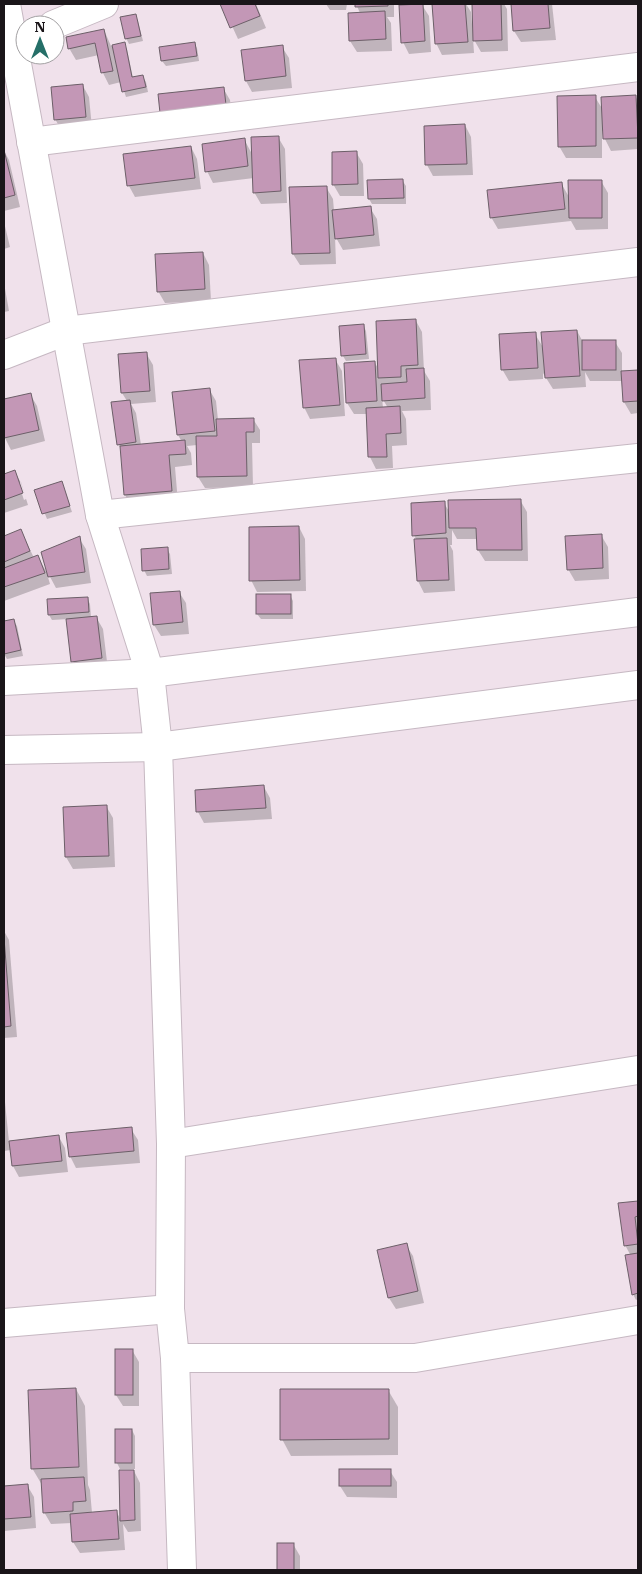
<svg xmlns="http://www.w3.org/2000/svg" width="642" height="1574" font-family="'IBM Plex Serif',serif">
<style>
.shadow{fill:#0003;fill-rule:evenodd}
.building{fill:#c397b6;stroke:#6c5f68}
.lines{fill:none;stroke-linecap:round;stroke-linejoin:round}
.street-casing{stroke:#c6b8c2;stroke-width:30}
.secondary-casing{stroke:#c6b8c2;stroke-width:30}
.primary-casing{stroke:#c6b8c2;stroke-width:30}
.street{stroke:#fff;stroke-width:28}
.secondary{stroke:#fff;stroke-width:28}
.primary{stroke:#fff;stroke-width:28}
</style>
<rect width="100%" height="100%" fill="#f0e1eb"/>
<!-- shadow -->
<g class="shadow">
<polygon points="222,4 256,4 266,28 238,39"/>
<polygon points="326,4 347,4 346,10 330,10"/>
<polygon points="356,4 394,4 394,17 387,17 391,23 392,51 357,52 350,41 360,13"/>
<polygon points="433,4 466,4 471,12 472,24 474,23 473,4 504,4 507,9 508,51 481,52 473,38 474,53 442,55 436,43"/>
<polygon points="512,4 552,4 556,40 521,42 514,31"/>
<polygon points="422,5 429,16 431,52 409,54 403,42"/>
<polygon points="135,15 138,21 143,41 129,44 126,38"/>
<polygon points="104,30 111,46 124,44 127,49 133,78 143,77 146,82 148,92 126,97 121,82 109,85 103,73 99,55 76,60 69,48"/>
<polygon points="194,43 197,48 199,61 166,66 162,61"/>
<polygon points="282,47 289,58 292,88 252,92 246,81 242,51"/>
<polygon points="83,86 89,97 92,128 62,131 55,119"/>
<polygon points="223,88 230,100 232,116 168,124"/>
<polygon points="635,96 638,101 638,149 611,151 605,139 604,131 602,131 602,158 566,158 559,146 595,97 603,110"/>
<polygon points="465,125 471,137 473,175 433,176 427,165"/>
<polygon points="278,137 285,149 287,203 261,204 254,192 254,178 213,183 207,171 244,139 252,154"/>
<polygon points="191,147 197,159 201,189 135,197 129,186"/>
<polygon points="4,151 9,160 20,207 4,211"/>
<polygon points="356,152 363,164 364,196 340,196 333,184"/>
<polygon points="402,180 406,186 406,204 372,204 369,199"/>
<polygon points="601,181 608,193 608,229 576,230 571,221 498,229 491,217 561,183 569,197"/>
<polygon points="326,187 333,199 334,211 370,208 377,219 380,246 343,250 335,236 336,264 300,265 293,254"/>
<polygon points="4,222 10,247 4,249"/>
<polygon points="203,253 209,265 211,301 165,303 158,291"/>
<polygon points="4,283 9,311 4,312"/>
<path d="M416,321L422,332L424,371L430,381L431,410L402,411L406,419L407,445L392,446L393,468L376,469L370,457L368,414H354L347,403L375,363L379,370ZM382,398L388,408H383Z"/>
<polygon points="363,325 366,331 369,359 346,361 343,356"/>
<polygon points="577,331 583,342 615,342 622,353 622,373 638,371 638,413 631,414 624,402 623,381 590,381 585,372 586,387 553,389 543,373 543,379 509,381 502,369 535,334 544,349"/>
<polygon points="146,353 153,365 156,402 131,404 136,413 141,445 182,442 178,435 209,389 216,401 218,420 253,419 260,430 260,443 252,443 253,487 205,488 198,477 197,445 187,446 191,453 192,465 175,467 178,503 132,507 125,495 122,450 118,444 127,401 122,393"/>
<polygon points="335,359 342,371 345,416 310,419 304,407"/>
<polygon points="30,394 37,406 45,441 11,450 4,436 4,400"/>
<path d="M15,472L21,483L28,505L4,513V475ZM18,482H21L26,499L24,500Z"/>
<polygon points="62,483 72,512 47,519 36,491"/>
<polygon points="520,500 527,512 528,561 485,561 478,550 478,539 457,539 452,530 452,545 450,545 453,551 455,591 424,593 418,581 416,539 414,535 444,503 450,513"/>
<polygon points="299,527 305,539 306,591 257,592 251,580"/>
<polygon points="21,531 34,558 38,557 47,573 79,538 86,549 91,583 56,588 48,573 47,574 50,584 4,601 4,538"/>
<polygon points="601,535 608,547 609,579 575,581 568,569"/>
<polygon points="167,549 170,554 172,574 147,576 144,570"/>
<polygon points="179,592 186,603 189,634 161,636 154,625"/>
<polygon points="290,595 293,601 293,619 261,619 257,614"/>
<polygon points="87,598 90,604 91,618 96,617 103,629 108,670 79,673 73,661 68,619 52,620 49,615"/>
<polygon points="13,620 17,626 23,656 7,659 4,654 4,622"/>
<polygon points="264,787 270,798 272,819 204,823 198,812"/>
<polygon points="106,806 113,818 115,867 73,869 66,857 64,808"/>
<polygon points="4,931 9,940 17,1037 4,1038"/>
<polygon points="4,1092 9,1142 59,1137 65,1148 68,1172 19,1177 13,1166 11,1150 4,1151"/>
<polygon points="131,1129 138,1140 140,1163 76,1168 70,1156"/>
<polygon points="638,1202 638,1299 636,1300 633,1294 631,1256 625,1245 620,1205"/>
<polygon points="406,1245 413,1256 424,1303 396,1309 389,1298 378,1251"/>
<polygon points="132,1350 139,1362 139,1406 123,1406 116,1395"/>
<polygon points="76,1389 85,1406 88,1485 90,1490 92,1513 116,1511 121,1520 134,1471 140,1483 141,1531 128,1532 123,1524 125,1550 80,1553 73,1542 72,1523 51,1524 44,1512 42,1485 32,1468"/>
<polygon points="388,1390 398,1407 398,1455 291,1456 282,1439"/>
<polygon points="132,1430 135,1436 135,1469 120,1469 117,1463"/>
<polygon points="390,1471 397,1482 397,1498 347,1497 340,1486"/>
<polygon points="27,1485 34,1497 36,1528 4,1531 4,1487"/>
<polygon points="278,1544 293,1544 300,1556 300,1570 278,1570"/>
</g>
<!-- building -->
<g class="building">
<polygon points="220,4 255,4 260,16 230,28"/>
<polygon points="355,4 388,4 388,6 355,7"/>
<polygon points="423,4 425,41 401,43 399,5"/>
<polygon points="432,4 465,4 468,42 435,44"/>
<polygon points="472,4 501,4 502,40 473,41"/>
<polygon points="511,4 548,4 550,28 513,31"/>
<polygon points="385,11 386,39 349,41 348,13"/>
<polygon points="136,14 141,36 125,39 120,17"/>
<polygon points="104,29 113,71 101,73 95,43 68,49 66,37"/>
<polygon points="125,42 132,77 143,75 146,87 122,92 112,45"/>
<polygon points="195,42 197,56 161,61 159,47"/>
<polygon points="283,45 286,76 245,81 241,50"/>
<polygon points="83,84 86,117 54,120 51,87"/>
<polygon points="224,87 226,105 160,113 158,94"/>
<polygon points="596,95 596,146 558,147 557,96"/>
<polygon points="636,95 638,138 603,139 601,97"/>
<polygon points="465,124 467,164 425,165 424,126"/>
<polygon points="279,136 281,191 253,193 251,137"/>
<polygon points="245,138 248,166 205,172 202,144"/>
<polygon points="191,146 195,178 127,186 123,154"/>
<polygon points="4,150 15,195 4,198"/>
<polygon points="357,151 358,184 332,185 332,152"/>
<polygon points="403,179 404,198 368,199 367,180"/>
<polygon points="568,180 602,180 602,218 569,218"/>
<polygon points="562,182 565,209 490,218 487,190"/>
<polygon points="327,186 330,253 292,254 289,187"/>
<polygon points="371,206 374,235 335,239 332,210"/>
<polygon points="203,252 205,289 157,292 155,254"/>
<polygon points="416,319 418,365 401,366 401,377 378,378 376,321"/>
<polygon points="364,324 366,354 341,356 339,326"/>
<polygon points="577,330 580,376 545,378 541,332"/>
<polygon points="536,332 538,368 501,370 499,334"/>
<rect x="582" y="340" width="34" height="30"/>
<polygon points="147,352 150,391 121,393 118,354"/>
<polygon points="336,358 340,405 303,408 299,360"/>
<polygon points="375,361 377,401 346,403 344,363"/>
<polygon points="424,368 425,398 382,401 381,384 407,382 406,369"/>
<polygon points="638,370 638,401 623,402 621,371"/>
<polygon points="210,388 215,431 177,435 172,392"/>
<polygon points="31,393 39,430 4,438 4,399"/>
<polygon points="130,400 136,442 117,445 111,402"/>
<polygon points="400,406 401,433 386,434 387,457 368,457 366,408"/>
<polygon points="254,418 254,432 246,432 247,476 197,477 196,436 217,436 216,419"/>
<polygon points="185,440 186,454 169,455 172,491 124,495 120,446"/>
<polygon points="15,470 23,493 4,500 4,474"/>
<polygon points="62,481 70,506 42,514 34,490"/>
<polygon points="521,499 522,550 477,550 476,528 449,528 448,500"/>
<polygon points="445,501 446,533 412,536 411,503"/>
<polygon points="299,526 300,580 249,581 249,527"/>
<polygon points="21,529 30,551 4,562 4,536"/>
<polygon points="602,534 603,568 567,570 565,536"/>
<polygon points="80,536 85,572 48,577 41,552"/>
<polygon points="447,538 449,580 417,581 414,539"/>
<polygon points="168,547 169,569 142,571 141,549"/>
<polygon points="38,555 45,573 4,587 4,568"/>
<polygon points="180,591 183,622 153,625 150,593"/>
<rect x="256" y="594" width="35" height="20"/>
<polygon points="88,597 89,612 48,615 47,599"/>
<polygon points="97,616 102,658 71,662 66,619"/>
<polygon points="14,619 21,650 4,654 4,621"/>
<polygon points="264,785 266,808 196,812 195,790"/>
<polygon points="107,805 109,856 65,857 63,807"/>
<polygon points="4,938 11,1026 4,1027"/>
<polygon points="132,1127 134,1151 69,1157 66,1133"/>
<polygon points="59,1135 62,1161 12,1166 9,1141"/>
<polygon points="638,1201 638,1216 635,1217 638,1244 624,1246 618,1203"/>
<polygon points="407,1243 418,1291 388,1298 377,1250"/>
<polygon points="638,1253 638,1293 632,1295 625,1255"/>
<rect x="115" y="1349" width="18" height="46"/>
<polygon points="76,1388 79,1467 31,1469 28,1390"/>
<polygon points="280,1389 389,1389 389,1439 280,1440"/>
<rect x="115" y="1429" width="17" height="34"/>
<rect x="339" y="1469" width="52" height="17"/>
<polygon points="119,1470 134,1470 135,1520 120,1521"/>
<polygon points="84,1477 86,1501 73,1502 73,1511 43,1513 41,1479"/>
<polygon points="28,1484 31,1517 4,1519 4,1486"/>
<polygon points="117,1510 119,1539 72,1542 70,1514"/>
<rect x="277" y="1543" width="17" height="27"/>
</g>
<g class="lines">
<!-- street casing -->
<g class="street-casing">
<g id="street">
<polyline points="53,25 104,4"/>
<polyline points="31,142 638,67"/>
<polyline points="4,355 66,331 638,262"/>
<polyline points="100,515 638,458"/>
<polyline points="171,1144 638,1070"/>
<polyline points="4,1323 170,1309"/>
<polyline points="175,1358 415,1358 638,1320"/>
</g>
</g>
<!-- secondary casing -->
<g class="secondary-casing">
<polyline id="secondary" points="6,4 100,515 150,673 158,747 171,1144 170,1309 175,1358 182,1570"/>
</g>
<!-- primary casing -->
<g class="primary-casing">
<g id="primary">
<polyline points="4,681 150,673 638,612"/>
<polyline points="4,750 158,747 638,685"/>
</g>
</g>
<!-- street -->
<use href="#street" class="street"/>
<!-- secondary -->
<use href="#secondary" class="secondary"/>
<!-- primary -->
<use href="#primary" class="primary"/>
</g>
<!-- border -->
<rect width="642" height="1574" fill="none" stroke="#1a1519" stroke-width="10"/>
<!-- north arrow -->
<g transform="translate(40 40)"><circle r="24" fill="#ffffff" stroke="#a3a1a3"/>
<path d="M0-4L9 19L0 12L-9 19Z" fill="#256f68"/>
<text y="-8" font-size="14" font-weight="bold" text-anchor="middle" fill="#1a1519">N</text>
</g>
</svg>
